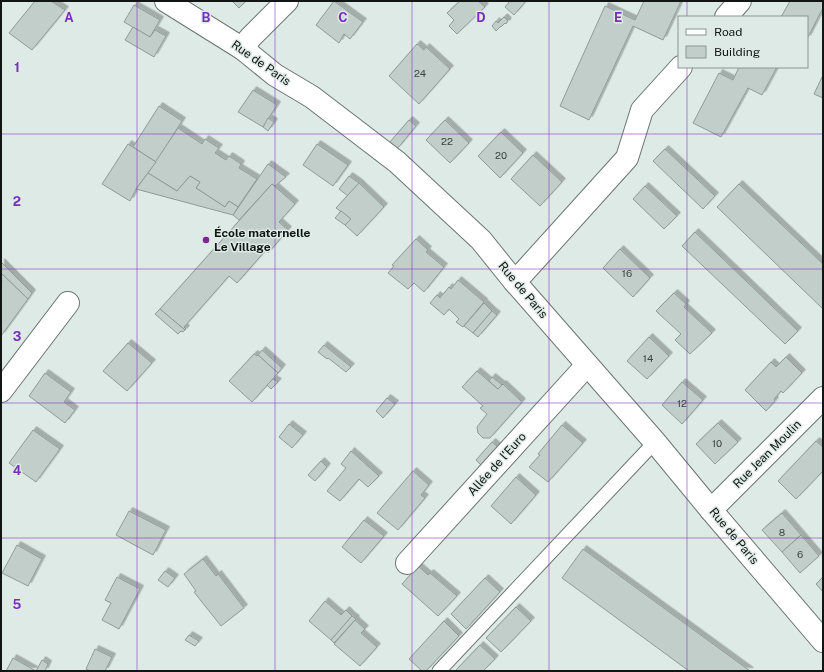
<svg xmlns="http://www.w3.org/2000/svg" width="824" height="672" font-family="'Public Sans',sans-serif">
<style>
.building{fill:#c2cec9;stroke:#8f9b96;filter:url(#shadow)}
.lines{fill:none;stroke-linecap:round;stroke-linejoin:round}
.service-casing{stroke:#6b7571;stroke-width:15}
.minor-casing{stroke:#6b7571;stroke-width:24}
.service{stroke:#fff;stroke-width:13}
.minor{stroke:#fff;stroke-width:22}
.grid{fill:none;stroke:#7b2cbf;stroke-width:1;stroke-opacity:0.55}
.poi-dot{fill:#7f2491;stroke:#deeae5;stroke-width:1.5}
.labels{text-anchor:middle;stroke-width:3;stroke-linejoin:round;paint-order:stroke}
.number-label{font-size:10px;fill:#3d4340}
.street-label{font-size:12px;fill:#111513;stroke:#deeae5}
.poi-label{font-size:12px;font-weight:bold;fill:#111513;stroke:#deeae5;text-anchor:start}
.grid-label{font-size:13px;text-anchor:middle;font-weight:bold;fill:#7b2cbf;stroke:#deeae5;stroke-width:3;stroke-linejoin:round;paint-order:stroke}
</style>
<defs>
<filter id="shadow"><feDropShadow dx="3.5" dy="-3.5" stdDeviation="0" flood-color="#0004"/></filter>
</defs>
<rect width="100%" height="100%" fill="#deeae5"/>
<!-- building -->
<g class="building">
<polygon points="35,1 51,1 65,10 32,50 9,33"/>
<polygon points="232,1 246,1 239,8"/>
<polygon points="334,1 363,22 350,39 344,34 339,43 316,25"/>
<polygon points="460,1 478,1 485,7 457,34 449,26 454,20 447,13"/>
<polygon points="510,1 526,1 514,15 505,7"/>
<polygon points="644,1 681,1 663,40 633,26 589,120 560,106 605,6 635,20"/>
<polygon points="790,1 823,1 823,8 807,39 807,17 781,17"/>
<polygon points="134,5 160,20 150,37 124,22"/>
<polygon points="504,17 508,21 506,24 505,23 501,27 501,26 496,31 492,26 496,21 498,23"/>
<polygon points="133,27 150,37 155,30 166,36 154,57 125,40"/>
<polygon points="417,44 424,50 426,47 450,69 419,104 389,76"/>
<polygon points="739,67 777,67 762,95 748,88 721,137 693,123 719,73 733,80"/>
<polygon points="823,75 823,98 814,94"/>
<polygon points="253,90 277,105 263,127 238,112"/>
<polygon points="159,106 182,121 156,162 133,147"/>
<polygon points="268,118 274,122 268,131 263,127"/>
<polygon points="409,120 416,126 397,149 389,143"/>
<polygon points="445,120 469,143 450,163 426,140"/>
<polygon points="178,128 202,144 205,139 219,148 215,153 226,160 229,156 241,164 239,168 257,179 238,207 229,201 225,207 196,188 200,182 190,176 177,191 148,173"/>
<polygon points="501,132 523,153 500,178 478,156"/>
<polygon points="128,144 156,162 136,189 130,201 102,184"/>
<polygon points="317,144 348,165 333,186 303,165"/>
<polygon points="665,149 715,196 703,209 653,161"/>
<polygon points="533,155 562,182 540,206 511,179"/>
<polygon points="268,164 286,177 275,186 272,184 239,220 233,215"/>
<polygon points="148,173 177,191 190,176 200,182 196,188 225,207 229,201 238,207 233,215 136,189"/>
<polygon points="349,176 359,183 348,196 339,189"/>
<polygon points="359,183 384,207 357,236 345,225 351,219 336,208"/>
<polygon points="272,184 295,204 279,222 288,230 268,253 266,250 237,283 229,276 184,327 186,329 185,330 160,309"/>
<polygon points="739,184 823,264 823,309 717,207"/>
<polygon points="645,186 677,216 664,229 633,199"/>
<polygon points="341,211 351,219 345,225 335,218"/>
<polygon points="695,232 798,331 785,344 682,246"/>
<polygon points="416,239 428,250 426,252 444,267 424,292 414,283 408,289 388,273 394,266 392,265"/>
<polygon points="620,249 650,278 633,297 603,268"/>
<polygon points="1,262 32,293 28,299 1,273"/>
<polygon points="1,273 28,299 1,336 1,282 2,280 1,279"/>
<polygon points="458,280 484,302 463,327 456,322 459,319 449,309 444,315 430,303 437,295 440,298 449,287 451,289"/>
<polygon points="674,293 686,304 684,307 712,333 690,354 675,340 681,334 656,311"/>
<polygon points="484,303 492,311 473,333 464,326"/>
<polygon points="160,309 185,330 183,332 181,331 178,334 155,314"/>
<polygon points="492,311 497,315 478,337 473,333"/>
<polygon points="649,337 669,356 647,379 627,361"/>
<polygon points="128,343 152,363 127,391 103,371"/>
<polygon points="324,345 351,367 346,372 328,358 327,359 318,352"/>
<polygon points="262,350 282,368 278,373 258,355"/>
<polygon points="254,354 257,356 258,355 278,373 252,402 229,381"/>
<polygon points="786,357 802,373 783,393 781,391 774,399 775,401 766,411 745,390 771,362 776,367"/>
<polygon points="477,371 498,389 503,384 522,402 490,438 483,438 478,433 477,427 487,414 480,408 483,406 462,387"/>
<polygon points="45,373 71,392 64,402 75,410 65,423 29,396"/>
<polygon points="492,377 502,385 498,389 489,381"/>
<polygon points="273,379 278,382 271,389 267,385"/>
<polygon points="682,382 703,400 682,424 662,405"/>
<polygon points="387,398 395,404 383,418 376,411"/>
<polygon points="718,423 738,442 715,464 696,444"/>
<polygon points="289,424 303,435 292,448 279,437"/>
<polygon points="562,425 583,443 548,482 529,467 540,455 538,454"/>
<polygon points="33,430 60,449 36,482 9,463"/>
<polygon points="816,441 823,447 823,471 796,499 778,481"/>
<polygon points="492,442 500,449 483,467 476,460"/>
<polygon points="351,451 379,476 368,487 359,479 340,501 327,491 346,468 341,464"/>
<polygon points="321,461 327,467 315,481 308,475"/>
<polygon points="413,471 429,485 421,495 425,498 398,530 377,513"/>
<polygon points="516,477 536,495 511,524 491,506"/>
<polygon points="129,511 166,530 153,555 116,535"/>
<polygon points="782,513 801,535 782,552 762,530"/>
<polygon points="364,520 384,536 361,563 342,547"/>
<polygon points="801,535 819,556 800,573 782,552"/>
<polygon points="17,545 42,559 28,586 2,573"/>
<polygon points="583,549 750,671 689,671 562,578"/>
<polygon points="203,559 216,576 218,574 244,608 221,626 194,592 196,591 184,574"/>
<polygon points="418,566 428,575 430,573 457,596 438,616 402,584"/>
<polygon points="165,571 175,578 168,587 158,580"/>
<polygon points="117,577 140,589 119,629 102,620 111,603 105,600"/>
<polygon points="823,577 823,592 816,584"/>
<polygon points="485,578 500,592 466,629 451,614"/>
<polygon points="325,601 341,615 346,610 352,616 331,640 309,621"/>
<polygon points="516,607 531,621 501,652 486,638"/>
<polygon points="352,616 356,619 334,643 331,640"/>
<polygon points="355,620 365,629 361,633 377,647 360,666 334,644"/>
<polygon points="444,621 459,636 426,671 422,671 409,659"/>
<polygon points="189,635 199,641 195,646 185,640"/>
<polygon points="480,645 495,659 483,671 455,671"/>
<polygon points="95,649 112,657 105,671 90,671 86,669"/>
<polygon points="13,658 36,671 42,660 48,664 45,671 6,671"/>
</g>
<g class="lines">
<!-- service casing -->
<g class="service-casing">
<polyline id="service" points="439,671 655,442"/>
</g>
<!-- minor casing -->
<g class="minor-casing">
<g id="minor">
<polyline points="166,1 243,49 275,75 312,97 397,162 481,240 514,281 655,442 711,510 823,641"/>
<polyline points="726,17 740,1"/>
<polyline points="243,49 250,38 287,1"/>
<polyline points="514,281 524,272 627,158 642,110 681,67"/>
<polyline points="1,391 68,303"/>
<polyline points="711,510 823,398"/>
<polyline points="407,563 587,365"/>
</g>
</g>
<!-- service -->
<use href="#service" class="service"/>
<!-- minor -->
<use href="#minor" class="minor"/>
</g>
<!-- grid -->
<path class="grid" d="M137,1V671M275,1V671M412,1V671M549,1V671M687,1V17M687,67V671M1,134H823M1,269H823M1,403H823M1,538H823"/>
<!-- markers -->
<circle class="poi-dot" cx="206" cy="240" r="4"/>
<g class="labels">
<!-- number labels -->
<g class="number-label">
<text x="420" y="77">24</text>
<text x="447" y="145">22</text>
<text x="501" y="159">20</text>
<text x="627" y="277">16</text>
<text x="648" y="362">14</text>
<text x="682" y="407">12</text>
<text x="717" y="447">10</text>
<text x="782" y="536">8</text>
<text x="800" y="558">6</text>
</g>
<!-- street labels -->
<g class="street-label">
<text transform="translate(261 63) rotate(35)" y="4">Rue de Paris</text>
<text transform="translate(523 290) rotate(50)" y="4">Rue de Paris</text>
<text transform="translate(767 454) rotate(-45)" y="4">Rue Jean Moulin</text>
<text transform="translate(497 464) rotate(-48)" y="4">Allée de l'Euro</text>
<text transform="translate(734 536) rotate(50)" y="4">Rue de Paris</text>
</g>
<!-- poi labels -->
<g class="poi-label">
<text x="214" y="237">École maternelle<tspan x="214" dy="14">Le Village</tspan></text>
</g>
</g>
<g class="grid-label">
<text x="69" y="22">A</text>
<text x="206" y="22">B</text>
<text x="343" y="22">C</text>
<text x="481" y="22">D</text>
<text x="618" y="22">E</text>
<text x="17" y="72">1</text>
<text x="17" y="206">2</text>
<text x="17" y="341">3</text>
<text x="17" y="475">4</text>
<text x="17" y="609">5</text>
</g>
<!-- border -->
<rect width="824" height="672" fill="none" stroke="#111513" stroke-width="4"/>
<!-- legend -->
<rect x="678" y="16" width="130" height="52" fill="#deeae5" stroke="#8c9591"/>
<rect x="686" y="29" width="20" height="6" fill="#ffffff" stroke="#8c9591"/>
<text x="714" y="36" font-size="12" fill="#111513">Road</text>
<rect x="686" y="46" width="20" height="12" fill="#c2cec9" stroke="#8c9591"/>
<text x="714" y="56" font-size="12" fill="#111513">Building</text>
</svg>
